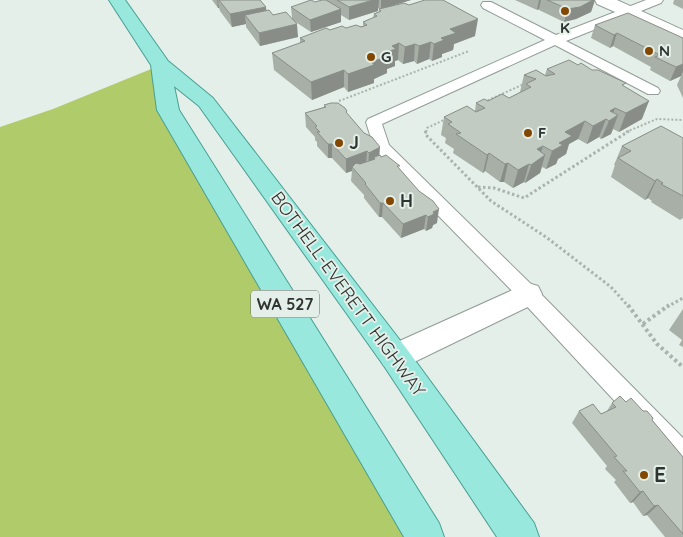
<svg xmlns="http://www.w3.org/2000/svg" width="683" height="537" font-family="Quicksand,sans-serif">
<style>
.forest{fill:#b0cb6a}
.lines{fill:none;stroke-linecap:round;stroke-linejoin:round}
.service-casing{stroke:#929d97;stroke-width:2}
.minor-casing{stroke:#929d97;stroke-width:2}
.primary-casing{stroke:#489f92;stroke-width:2}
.path-far2{stroke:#aab4ae;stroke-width:2;stroke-dasharray:2 2;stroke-linecap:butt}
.path-far1{stroke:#aab4ae;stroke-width:3;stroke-dasharray:2.5 2.5;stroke-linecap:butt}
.path{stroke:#aab4ae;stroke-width:4;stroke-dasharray:3 3;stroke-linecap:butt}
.service{fill:#fff;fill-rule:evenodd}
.minor{fill:#fff;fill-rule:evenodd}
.primary{fill:#99e8dd;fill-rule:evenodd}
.wall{fill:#a7afa6}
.shaded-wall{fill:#888e87}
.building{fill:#c2cbc1;stroke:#888e87}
.poi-dot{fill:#824700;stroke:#e3efe8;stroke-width:2}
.labels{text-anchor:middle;stroke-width:4;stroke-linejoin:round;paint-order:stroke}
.far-poi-label{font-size:15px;font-weight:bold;fill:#2f3431;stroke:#e3efe8;text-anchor:start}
.shield{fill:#e3efe8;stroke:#656c68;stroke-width:1}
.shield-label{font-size:16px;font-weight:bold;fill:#2f3431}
.poi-label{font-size:18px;font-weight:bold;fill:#2f3431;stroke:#e3efe8;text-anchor:start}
.street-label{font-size:18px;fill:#2f3431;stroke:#e3efe8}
.near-poi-label{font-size:21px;font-weight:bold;fill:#2f3431;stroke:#e3efe8;text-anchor:start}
</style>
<rect width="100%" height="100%" fill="#e3efe8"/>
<!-- forest -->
<polygon class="forest" points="161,65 168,110 425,537 0,537 0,127 53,109"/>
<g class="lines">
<!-- service casing -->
<g class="service-casing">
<polygon id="service" points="646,0 663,0 661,3 566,41 658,88 660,91 658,94 648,94 555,45 382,124 389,145 535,288 683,438 683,468 674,465 521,300 375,151 366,122 368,119 545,40 483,8 481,5 483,2 491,2 556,35"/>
</g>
<!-- minor casing -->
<g class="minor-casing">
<g id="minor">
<polygon points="595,0 617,0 683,30 683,42 597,4"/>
<polygon points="528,283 538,286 542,294 538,302 406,366 395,370 384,366 379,357 384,348"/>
</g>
</g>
<!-- primary casing -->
<g class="primary-casing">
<polygon id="primary" points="109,0 125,0 168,61 213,98 406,348 534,523 539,537 497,537 384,366 199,106 174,86 179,110 439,523 444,537 404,537 157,110 151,65"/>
</g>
<!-- path-far2 -->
<g class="path-far2">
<polyline points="339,101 469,51"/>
<polyline points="484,102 524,84"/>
<polyline points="426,132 427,128 446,119"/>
<polyline points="626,132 657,119 683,120"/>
</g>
<!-- path-far1 -->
<g class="path-far1">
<polyline points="426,131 425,134 491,201 546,237 611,287 629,307"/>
<polyline points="478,187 494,188 524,198 629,131"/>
<polyline points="667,307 683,298"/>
</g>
<!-- path -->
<g class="path">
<polyline points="628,305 657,344 683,367"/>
<polyline points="643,324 669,305"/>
</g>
<!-- service -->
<use href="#service" class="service"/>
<!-- minor -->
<use href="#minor" class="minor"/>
<!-- primary -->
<use href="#primary" class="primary"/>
</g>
<!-- wall -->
<g class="wall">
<polygon points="212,0 260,0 266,7 266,10 273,15 292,18 291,7 315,2 322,0 411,0 391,6 475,36 454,44 453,50 442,54 442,57 432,61 429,59 417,64 414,61 403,64 398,60 395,61 395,66 387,69 387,73 374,79 374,83 348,92 344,87 312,100 274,70 272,53 300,43 300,38 330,30 363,26 363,22 373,18 374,14 379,12 379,9 380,9 378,8 378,11 349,20 341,15 341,22 311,32 294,21 298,37 260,46 246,27 246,24 232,27 220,11 219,8 218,8"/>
<polygon points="515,0 595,0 591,12 576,19 564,22 539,10 539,9 537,10"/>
<polygon points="674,0 683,0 683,9 673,4"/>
<polygon points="595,25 683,38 683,98 677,85 681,76 670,81 650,70 651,67 613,46 610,48 591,38"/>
<polygon points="578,65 625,87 642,119 619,132 613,129 611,134 601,139 599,137 587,144 578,139 569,144 566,154 558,159 556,164 546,169 542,167 540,173 525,183 524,182 513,188 504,182 500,182 485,171 483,173 453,153 454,149 445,143 446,138 441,135 444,117 475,111 476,103 509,98 520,92 524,75 545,75 547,69"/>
<polygon points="324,105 347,114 379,156 399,169 437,223 433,225 432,228 426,231 424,229 401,238 382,217 379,217 364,198 364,195 351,181 352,171 346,173 332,158 328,158 317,146 317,142 315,140 315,137 306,127 305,113 324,107"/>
<polygon points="683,138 683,218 680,220 651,202 652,201 648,198 645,200 611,177 615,165 614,165 622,146"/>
<polygon points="683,309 683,347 679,345 682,340 669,330"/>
<polygon points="626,402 652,420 683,457 683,537 665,537 647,515 643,516 633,502 630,503 614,482 616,480 605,469 607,466 572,423 579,411 601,414 607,411 612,403"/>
</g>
<!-- shaded-wall -->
<g class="shaded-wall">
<polygon points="217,0 218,0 219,8 218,8"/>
<polygon points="373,0 379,0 378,11 349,20 349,7"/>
<polygon points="381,0 411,0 381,9"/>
<polygon points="539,0 541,0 539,9 537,10"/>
<polygon points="593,0 595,0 591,12 576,19 564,22 568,9"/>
<polygon points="266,7 267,19 245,15 246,24 232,27 230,14"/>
<polygon points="341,9 341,22 311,32 310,20"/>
<polygon points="478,19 475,36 454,44 453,50 442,54 442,57 432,61 434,44 450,29"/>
<polygon points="297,24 298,37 260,46 259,33"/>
<polygon points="617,33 613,46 610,48 614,35"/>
<polygon points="431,42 429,59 417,64 419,46"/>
<polygon points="399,43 398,60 395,61 395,66 387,69 387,73 374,79 374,83 348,92 348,74 372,62 384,53 392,46"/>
<polygon points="415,44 414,61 403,64 405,47"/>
<polygon points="683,64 683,71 681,76 670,81 676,67"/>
<polygon points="344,70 344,87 312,100 311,82"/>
<polygon points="649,101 642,119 619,132 626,113"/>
<polygon points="615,108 611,119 618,115 611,134 601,139 609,121 610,111"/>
<polygon points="606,119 599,137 587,144 593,126"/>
<polygon points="585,121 578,139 569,144 566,154 558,159 556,164 546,169 552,151 559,143 565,132"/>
<rect x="328" y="144" width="4" height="14"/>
<polygon points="543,146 539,159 545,155 540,173 525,183 537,149"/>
<polygon points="380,147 379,161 374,157 373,164 368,167 369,153"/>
<polygon points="367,151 366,165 352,167 352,171 346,173 346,159"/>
<polygon points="489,153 485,171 483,173 487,155"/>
<polygon points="508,163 504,182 500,182 505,164"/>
<polygon points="529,164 524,182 513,188 518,170"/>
<polygon points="657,179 648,198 645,200 655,181"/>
<polygon points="380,203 383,203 382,217 379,217"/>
<polygon points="439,209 437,223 433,225 432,228 426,231 428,217 433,212"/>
<polygon points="426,215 424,229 401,238 403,224"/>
<polygon points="643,491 633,502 630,503 640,492"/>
<polygon points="658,505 647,515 643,516 654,506"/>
</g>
<!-- building -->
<g class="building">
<polygon points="219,0 260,0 266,7 230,14"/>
<polygon points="311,0 315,2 322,0 326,0 341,9 310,20 291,7"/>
<polygon points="337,0 373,0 349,7"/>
<polygon points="425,0 443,0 478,19 450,29 456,33 441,38 444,40 434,44 431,42 419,46 415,44 405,47 399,43 392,46 396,49 384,53 388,56 372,62 374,65 348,74 344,70 311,82 272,53 305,41 300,38 326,28 330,30 342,26 346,28 356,25 361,27 367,25 363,22 377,16 374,14 381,11 379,9 404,3 409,5"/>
<polygon points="547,0 593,0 580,7 568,9"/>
<polygon points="269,10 273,15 286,12 297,24 259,33 245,15"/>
<polygon points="628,13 683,38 683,64 676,67 655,57 660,55 617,33 614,35 595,25"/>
<polygon points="569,60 578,65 581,63 592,70 598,70 626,83 622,85 649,101 626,113 615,108 610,111 618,115 609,121 606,119 593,126 585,121 565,132 572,136 559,143 563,145 552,151 543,146 537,149 545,155 531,165 529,164 518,170 508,163 505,164 489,153 487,155 456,134 461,133 448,124 452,122 444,117 467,106 476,112 485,108 476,103 484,99 488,101 502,94 509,98 531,87 526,84 536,79 524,75 536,70 546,76 555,74 547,69"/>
<polygon points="331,103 338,103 345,108 347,111 346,112 364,133 372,137 380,147 369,153 367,151 346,159 332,144 328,144 317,132 320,132 315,127 317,126 305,113 326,107 324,105"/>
<polygon points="661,126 683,138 683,196 661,184 663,183 657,179 655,181 618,158 631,151 622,146"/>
<polygon points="380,155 381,157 386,155 400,166 397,166 419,191 433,201 439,209 433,212 434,214 428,217 426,215 403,224 383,203 380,203 365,184 366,183 352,167 356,163 360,164 375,159 374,157"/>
<polygon points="620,396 626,402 631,398 643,411 647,411 653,418 652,420 683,457 683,534 658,505 654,506 643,491 640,492 623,471 627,471 614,457 617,456 579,411 593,404 601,414 616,407 612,403"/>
</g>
<!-- markers -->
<g class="poi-dot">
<circle cx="565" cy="11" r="5"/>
<circle cx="649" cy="51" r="5"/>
<circle cx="371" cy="57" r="5"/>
<circle cx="528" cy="133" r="5"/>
<circle cx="339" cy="143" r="5"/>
<circle cx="390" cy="201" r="5"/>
<circle cx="644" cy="475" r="5"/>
</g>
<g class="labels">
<!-- far-poi labels -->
<g class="far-poi-label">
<text x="565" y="33" text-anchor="middle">K</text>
<text x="659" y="56">N</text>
<text x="381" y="62">G</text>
<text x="538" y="138">F</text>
</g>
<!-- shield labels -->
<rect class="shield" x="251" y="290.5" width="68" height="27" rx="4"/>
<g class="shield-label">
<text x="285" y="310">WA 527</text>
</g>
<!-- poi labels -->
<g class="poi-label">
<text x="349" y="149">J</text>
<text x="400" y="207">H</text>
</g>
<!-- street labels -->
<g class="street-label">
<text transform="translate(348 294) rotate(54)" y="6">BOTHELL-EVERETT HIGHWAY</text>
</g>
<!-- near-poi labels -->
<g class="near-poi-label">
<text x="654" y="482">E</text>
</g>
</g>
</svg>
